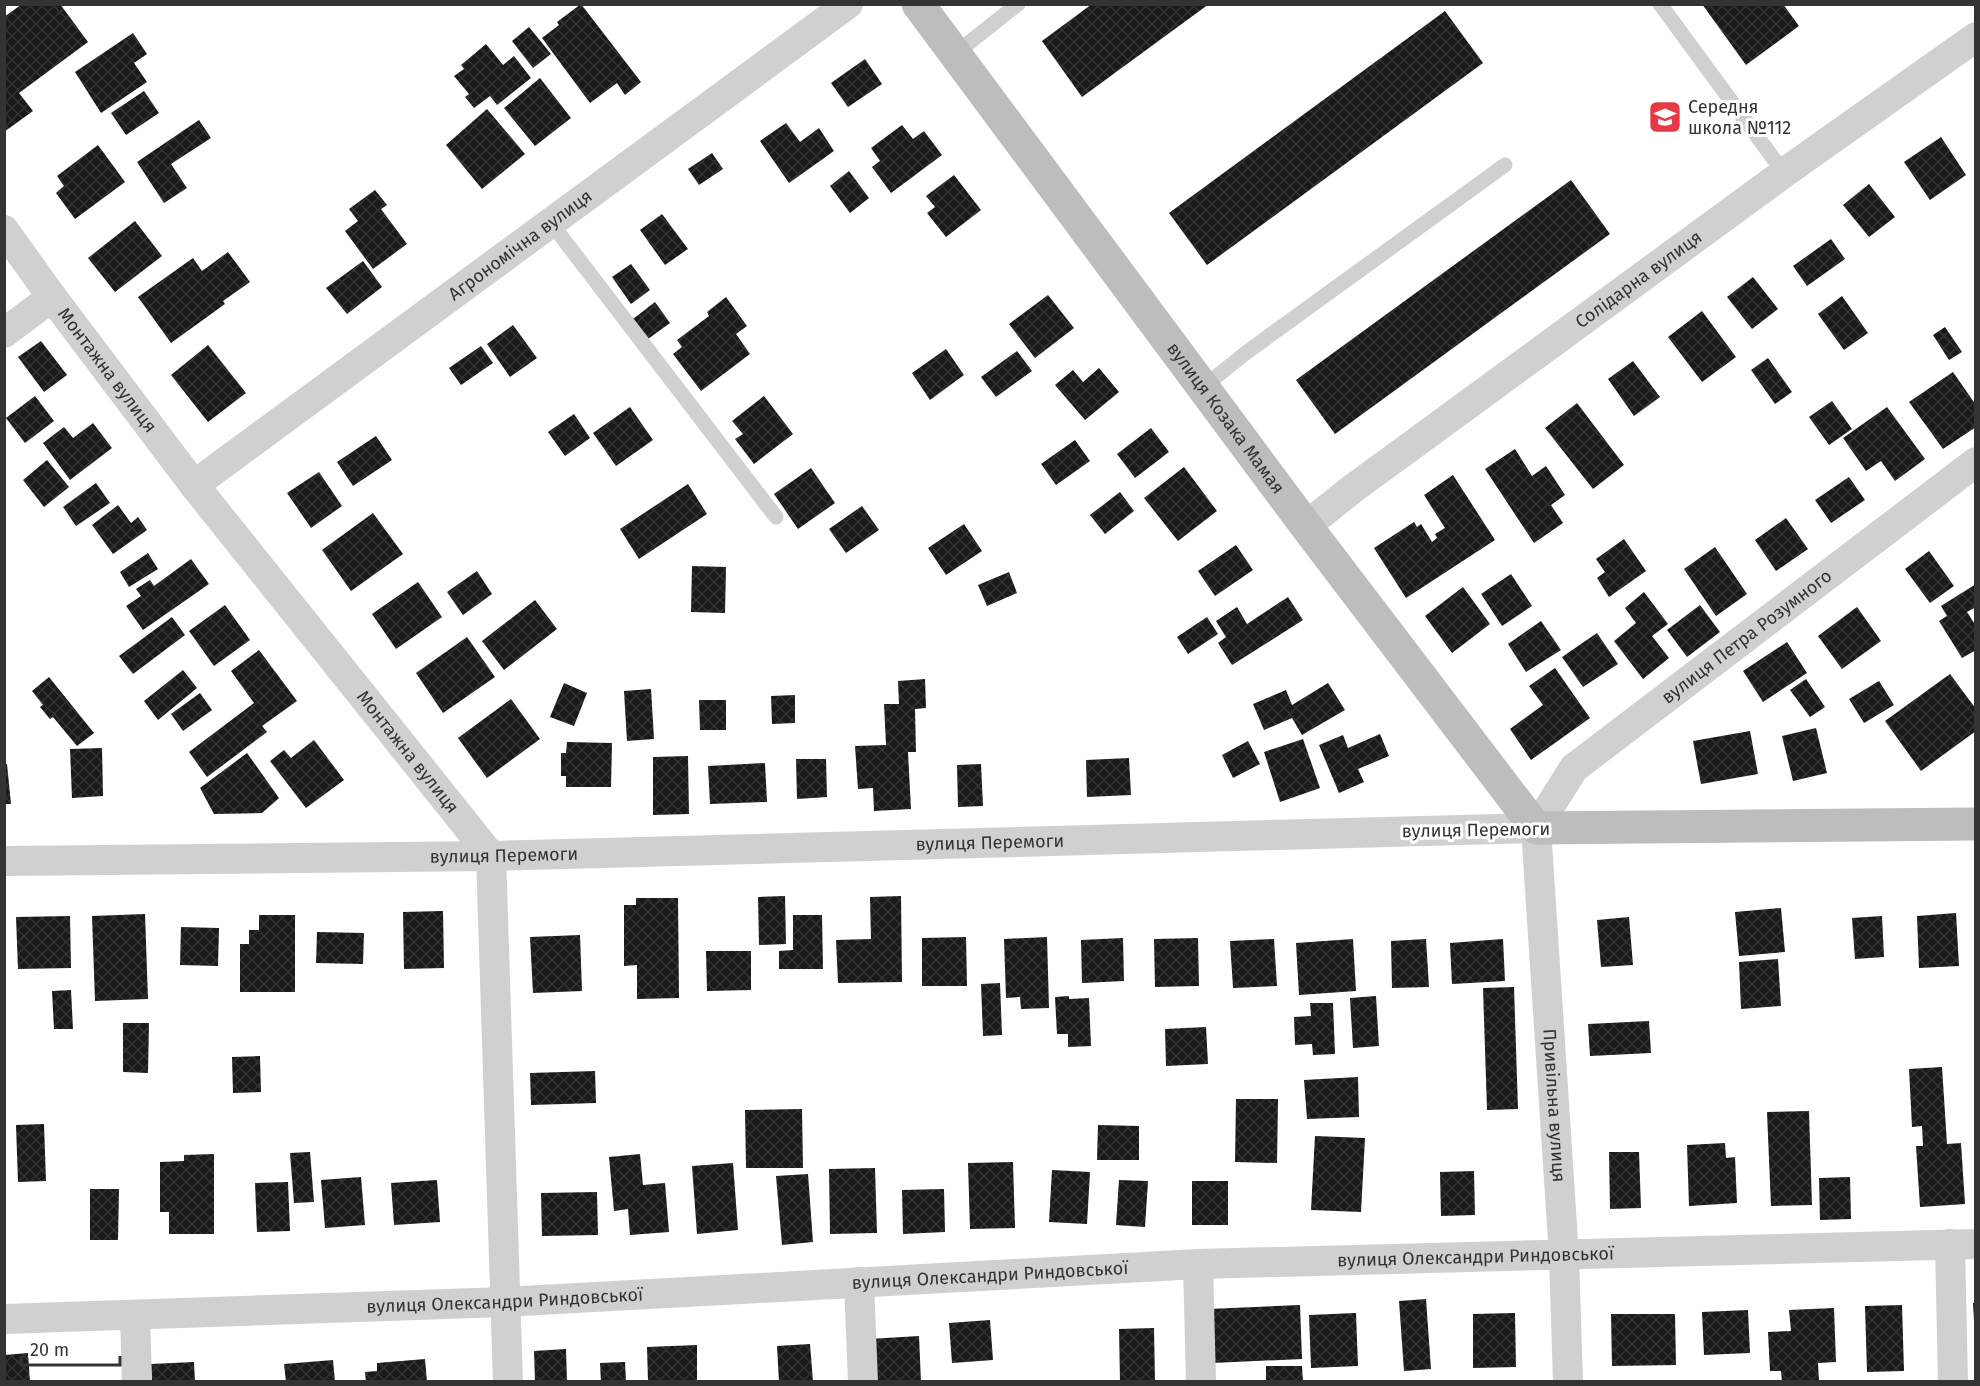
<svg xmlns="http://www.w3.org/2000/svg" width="1980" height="1386" font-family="'Fira Sans',sans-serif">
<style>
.building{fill:url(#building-cross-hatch)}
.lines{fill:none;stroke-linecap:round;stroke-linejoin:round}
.lane{stroke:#d0d0d0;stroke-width:15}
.street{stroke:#d0d0d0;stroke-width:30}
.secondary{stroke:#bdbdbd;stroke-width:33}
.labels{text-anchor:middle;stroke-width:6;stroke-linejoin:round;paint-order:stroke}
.poi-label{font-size:18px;fill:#333;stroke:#fff;text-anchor:start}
.street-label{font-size:18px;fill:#333;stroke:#fff}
</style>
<defs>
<pattern id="building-cross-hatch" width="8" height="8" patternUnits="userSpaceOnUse" patternTransform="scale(1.5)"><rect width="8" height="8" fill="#1a1a1a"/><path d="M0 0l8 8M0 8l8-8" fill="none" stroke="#333"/></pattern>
</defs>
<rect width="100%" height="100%" fill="#fff"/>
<!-- building -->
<g class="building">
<polygon points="22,4 60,4 88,42 19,93 33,111 4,132 4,17"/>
<polygon points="581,4 641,82 625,95 617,83 590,103 542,38 559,25 557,22"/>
<polygon points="1092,4 1209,4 1082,97 1042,41"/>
<polygon points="1702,4 1783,4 1799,26 1746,65"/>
<polygon points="1445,11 1483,63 1207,265 1169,213"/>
<polygon points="529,27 551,54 533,68 512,41"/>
<polygon points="133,33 147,54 134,63 147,82 101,113 75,72"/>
<polygon points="486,44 503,65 514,56 531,78 497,105 490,96 474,108 465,97 469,94 454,76 464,69 461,65"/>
<polygon points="865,59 882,84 848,107 831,83"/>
<polygon points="540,78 571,118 535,146 504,108"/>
<polygon points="144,91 159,113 126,135 111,113"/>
<polygon points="487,109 525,154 482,189 446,145"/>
<polygon points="199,120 211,138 171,164 187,188 164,203 137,162"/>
<polygon points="786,123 800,142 819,128 834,151 789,183 760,141"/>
<polygon points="902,125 913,139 924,131 942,155 891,193 872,167 880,161 871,148"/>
<polygon points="1941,137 1966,175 1930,200 1904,162"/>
<polygon points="98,145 125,182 75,219 56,193 64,186 57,176"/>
<polygon points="712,153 723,169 699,185 688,169"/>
<polygon points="849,171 869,198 850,213 830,186"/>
<polygon points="954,175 981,210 946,237 927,213 935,207 926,196"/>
<polygon points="1571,180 1610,234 1335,434 1296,380"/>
<polygon points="1869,184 1895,217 1869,237 1843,205"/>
<polygon points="375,190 387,205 381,209 407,244 373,269 345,231 358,221 349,209"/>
<polygon points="662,214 688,249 665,265 640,230"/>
<polygon points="135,221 162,256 115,292 88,258"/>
<polygon points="1831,239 1845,259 1807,286 1793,266"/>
<polygon points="228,252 250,282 223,301 225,304 171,343 138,297 193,258 202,271"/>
<polygon points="363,261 382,287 347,314 326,288"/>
<polygon points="631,264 650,290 631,304 612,277"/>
<polygon points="1753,277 1778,309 1752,329 1727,297"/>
<polygon points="1048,295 1074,328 1035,358 1009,324"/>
<polygon points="1842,296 1868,333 1844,350 1818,314"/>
<polygon points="726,297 747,326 736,334 750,354 701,391 673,354 682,347 677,340 709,316 707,312"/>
<polygon points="655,302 670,323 648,339 633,319"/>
<polygon points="1702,311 1736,357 1702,382 1668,337"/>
<polygon points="513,325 537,358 510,377 487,344"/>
<polygon points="1945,327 1962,352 1949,360 1933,335"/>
<polygon points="41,341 67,375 44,392 18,357"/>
<polygon points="208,345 246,393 208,422 171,375"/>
<polygon points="481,346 493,363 461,385 449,368"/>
<polygon points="946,349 964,375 930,400 912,373"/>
<polygon points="1017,351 1032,371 996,397 981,377"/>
<polygon points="1768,358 1792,392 1775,404 1751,370"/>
<polygon points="1633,361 1660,397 1634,416 1608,379"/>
<polygon points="1099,368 1119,392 1085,420 1055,385 1073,370 1083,382"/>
<polygon points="1953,372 1976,405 1976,427 1943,449 1909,402"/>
<polygon points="35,396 54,421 25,443 6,418"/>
<polygon points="764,396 793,434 754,464 735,439 743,434 732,421"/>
<polygon points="1832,401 1852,429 1829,445 1809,417"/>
<polygon points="1577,403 1624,465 1593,489 1545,428"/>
<polygon points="630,407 653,440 616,466 593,433"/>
<polygon points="1887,407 1925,459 1895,481 1881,461 1866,471 1843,438"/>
<polygon points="574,414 590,438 565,456 548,432"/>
<polygon points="93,423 112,448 70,480 43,443 64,427 73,438"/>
<polygon points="1151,428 1169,452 1135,478 1117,454"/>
<polygon points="376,436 392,460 353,486 337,462"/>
<polygon points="1075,440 1090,461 1056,485 1041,464"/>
<polygon points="1515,449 1532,476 1546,466 1565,495 1551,505 1563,523 1534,543 1485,469"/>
<polygon points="47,460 69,487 44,507 23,480"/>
<polygon points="1184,467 1217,511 1178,541 1144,498"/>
<polygon points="811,468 835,503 798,529 774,494"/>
<polygon points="319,472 342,506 311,528 287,493"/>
<polygon points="1453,475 1495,540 1406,598 1374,548 1414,522 1417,527 1421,524 1432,542 1437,538 1435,534 1445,528 1424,495"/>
<polygon points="1849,477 1865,500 1831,523 1815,500"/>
<polygon points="96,483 110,503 76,526 63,507"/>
<polygon points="688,484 707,514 639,559 620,529"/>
<polygon points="1120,492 1134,511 1105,534 1090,515"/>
<polygon points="118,505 131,523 138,517 147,530 113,554 92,525"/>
<polygon points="862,506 879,530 846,553 829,529"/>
<polygon points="373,513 403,554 351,591 322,550"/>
<polygon points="1786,518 1808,549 1776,571 1755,540"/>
<polygon points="964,524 982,551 946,575 928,548"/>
<polygon points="1624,539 1646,571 1609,597 1597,578 1605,572 1596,559"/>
<polygon points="1236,545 1253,570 1215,596 1198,571"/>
<polygon points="1715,547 1747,594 1716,616 1684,569"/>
<polygon points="1929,551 1954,586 1930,603 1905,569"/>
<polygon points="148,553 158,569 129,587 120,572"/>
<polygon points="191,559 209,584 143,630 126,606 141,596 136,589 150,580 154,586"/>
<polygon points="692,566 726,567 725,613 691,612"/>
<polygon points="477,571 492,594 463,615 447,592"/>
<polygon points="1009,572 1017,593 987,606 978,585"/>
<polygon points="1511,574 1532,606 1502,626 1481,594"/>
<polygon points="418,582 442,617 396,649 372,614"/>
<polygon points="1976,584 1976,607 1967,612 1976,626 1976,650 1962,658 1939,621 1947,616 1941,606"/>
<polygon points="1463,587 1490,624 1452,653 1425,616"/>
<polygon points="1644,592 1668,624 1652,636 1669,658 1643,679 1614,641 1636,623 1625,608"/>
<polygon points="1288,597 1303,620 1232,665 1218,643 1226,637 1216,621 1237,607 1247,624"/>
<polygon points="535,600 557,629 504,670 482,641"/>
<polygon points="225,605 250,640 214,666 189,631"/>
<polygon points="1700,605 1720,632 1687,657 1667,630"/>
<polygon points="1857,607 1881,641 1842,669 1818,636"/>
<polygon points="172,617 185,635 133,674 119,656"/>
<polygon points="1207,617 1218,634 1188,654 1177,637"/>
<polygon points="1541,621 1561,650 1526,672 1508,644"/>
<polygon points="1597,633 1618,664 1583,687 1562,657"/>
<polygon points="467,637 495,677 443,713 416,673"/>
<polygon points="1787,642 1807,673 1763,702 1743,671"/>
<polygon points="259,650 297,701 262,726 267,732 207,777 189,752 254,703 231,671"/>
<polygon points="1555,668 1590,718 1531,760 1510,729 1543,705 1529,686"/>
<polygon points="183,670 197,688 158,720 144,701"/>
<polygon points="1950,674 1976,709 1976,731 1921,771 1885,721"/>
<polygon points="49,677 94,733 77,746 53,717 50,719 40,707 43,705 32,691"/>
<polygon points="925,679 926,708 915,709 916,752 908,752 911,809 874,811 873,788 858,789 855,746 886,745 884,704 899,704 898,681"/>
<polygon points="1806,679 1825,707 1810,717 1790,690"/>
<polygon points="1879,681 1894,705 1864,723 1849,699"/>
<polygon points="564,683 587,693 574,726 550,717"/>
<polygon points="1328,683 1345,710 1302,735 1292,718 1264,730 1253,704 1286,690 1292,705"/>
<polygon points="651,689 654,739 627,741 624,691"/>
<polygon points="200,693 212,710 183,731 171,714"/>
<polygon points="795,695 795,723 772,724 771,696"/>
<polygon points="511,699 540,739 487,778 458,738"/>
<polygon points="699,700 726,700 726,730 700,730"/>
<polygon points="1816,728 1827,773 1793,781 1782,736"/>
<polygon points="1750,731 1758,774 1701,784 1693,741"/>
<polygon points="1380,734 1389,756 1358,769 1364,782 1339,793 1319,745 1343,735 1348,748"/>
<polygon points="1303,739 1320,788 1280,802 1264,752"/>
<polygon points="314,740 344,780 306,808 270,761 284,750 291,758"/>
<polygon points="1248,741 1260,764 1233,778 1222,755"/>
<polygon points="567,742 612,743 611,787 566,787 566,776 561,776 561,753 566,753"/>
<polygon points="102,748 103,796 72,798 70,749"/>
<polygon points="247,753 279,798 262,813 214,814 200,788"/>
<polygon points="688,756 689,814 653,815 653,757"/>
<polygon points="1129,758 1131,795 1087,797 1086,760"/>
<polygon points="796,759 826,759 827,797 797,799"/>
<polygon points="765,763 767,802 710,804 708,766"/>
<polygon points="4,764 7,764 11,804 4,804"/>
<polygon points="981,764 983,806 958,807 957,765"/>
<polygon points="785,896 786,944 759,945 758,897"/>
<polygon points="901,896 902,982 838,983 836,940 871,939 870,897"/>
<polygon points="636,898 678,898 679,998 637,999 637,965 624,966 624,905 636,905"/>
<polygon points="1781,908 1785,952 1739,956 1735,912"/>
<polygon points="443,911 444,968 404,969 403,912"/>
<polygon points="1956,913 1959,966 1919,968 1917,916"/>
<polygon points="145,914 148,999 95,1001 92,916"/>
<polygon points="259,915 295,915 295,992 240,992 240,944 249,944 249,930 259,930"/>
<polygon points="793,915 822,915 823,969 779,969 779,951 793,950"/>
<polygon points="70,916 71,968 18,969 16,917"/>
<polygon points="1882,916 1884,957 1855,959 1852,918"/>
<polygon points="1629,917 1633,965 1601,967 1597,920"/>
<polygon points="181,927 219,928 218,966 180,965"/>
<polygon points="317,932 364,933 363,964 316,963"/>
<polygon points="580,935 582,991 533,993 530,937"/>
<polygon points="966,937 967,986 922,986 922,938"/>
<polygon points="1047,937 1049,1008 1021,1009 1020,997 1006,998 1004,939"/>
<polygon points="1123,938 1124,981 1082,983 1081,940"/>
<polygon points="1198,938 1199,986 1155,987 1154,939"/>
<polygon points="1274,939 1277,986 1233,988 1230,941"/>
<polygon points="1353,939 1356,991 1299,995 1296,943"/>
<polygon points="1426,939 1429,987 1392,988 1391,941"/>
<polygon points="1503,939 1505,981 1452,984 1450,943"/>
<polygon points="706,951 751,951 751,990 707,991"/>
<polygon points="1778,959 1781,1006 1741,1009 1739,962"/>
<polygon points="1000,983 1002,1035 983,1036 981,984"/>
<polygon points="1514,987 1518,1109 1487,1110 1483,988"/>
<polygon points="71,990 73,1029 54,1029 52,991"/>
<polygon points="1069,996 1069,999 1089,998 1091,1046 1068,1047 1068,1034 1057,1034 1055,997"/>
<polygon points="1376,996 1379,1046 1353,1048 1350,998"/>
<polygon points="1310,1003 1333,1003 1335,1054 1313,1055 1312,1044 1295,1045 1294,1017 1311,1016"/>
<polygon points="1649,1021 1651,1053 1590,1056 1588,1024"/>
<polygon points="123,1023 149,1023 148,1073 123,1072"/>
<polygon points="1206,1027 1208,1064 1166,1066 1165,1029"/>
<polygon points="260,1056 261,1092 233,1093 232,1057"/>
<polygon points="1942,1067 1947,1144 1961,1143 1965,1204 1920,1207 1916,1146 1923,1146 1922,1126 1912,1127 1909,1069"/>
<polygon points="595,1071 596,1103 531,1105 530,1073"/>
<polygon points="1358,1077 1359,1117 1307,1119 1304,1080"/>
<polygon points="1236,1099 1278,1099 1277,1163 1235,1162"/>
<polygon points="802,1109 803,1168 746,1168 745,1110"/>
<polygon points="1809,1111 1812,1205 1771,1206 1767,1112"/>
<polygon points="44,1124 46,1181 18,1182 16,1125"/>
<polygon points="1098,1125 1139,1126 1139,1160 1097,1160"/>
<polygon points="1315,1136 1365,1138 1361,1212 1311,1210"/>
<polygon points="1725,1143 1726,1158 1735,1157 1737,1203 1689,1206 1687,1145"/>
<polygon points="310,1152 314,1202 294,1203 290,1153"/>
<polygon points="1609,1152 1639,1152 1641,1208 1610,1209"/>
<polygon points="214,1154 214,1234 169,1234 169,1212 160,1212 160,1162 184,1161 184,1155"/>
<polygon points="640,1154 643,1185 665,1183 669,1232 630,1235 628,1209 614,1211 609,1157"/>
<polygon points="1013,1162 1015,1228 970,1229 968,1163"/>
<polygon points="733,1163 738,1230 697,1234 692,1166"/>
<polygon points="875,1168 877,1233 830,1234 829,1169"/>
<polygon points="1052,1170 1090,1172 1087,1224 1049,1222"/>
<polygon points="1474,1171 1475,1215 1441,1216 1440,1172"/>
<polygon points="808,1174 813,1242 782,1245 776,1176"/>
<polygon points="361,1177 365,1225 325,1228 321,1180"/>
<polygon points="1850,1177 1851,1219 1820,1220 1819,1178"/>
<polygon points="437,1180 440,1222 394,1225 391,1183"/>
<polygon points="1119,1180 1148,1181 1145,1227 1116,1225"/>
<rect x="1192" y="1181" width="36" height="44"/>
<polygon points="288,1182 290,1231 257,1232 255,1183"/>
<polygon points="90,1189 119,1189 118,1240 90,1240"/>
<polygon points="944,1189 945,1232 903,1234 902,1190"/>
<polygon points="597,1192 598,1235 542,1236 541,1193"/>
<polygon points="1426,1299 1431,1369 1404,1371 1399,1301"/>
<polygon points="1973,1303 1976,1303 1976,1321 1974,1321"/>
<polygon points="1300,1305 1302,1359 1212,1363 1209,1309"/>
<polygon points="1902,1305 1904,1371 1867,1372 1865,1306"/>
<polygon points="1834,1308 1836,1362 1818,1363 1819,1381 1782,1382 1781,1371 1770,1371 1768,1332 1791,1331 1789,1310"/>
<polygon points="1748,1310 1750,1353 1704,1355 1702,1312"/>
<polygon points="1356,1313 1358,1366 1311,1368 1309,1315"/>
<polygon points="1515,1313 1516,1367 1473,1368 1473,1314"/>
<polygon points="1611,1314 1675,1314 1676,1365 1612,1366"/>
<polygon points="990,1320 993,1360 952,1363 949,1323"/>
<polygon points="1154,1328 1155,1382 1120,1382 1119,1329"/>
<polygon points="919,1336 921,1382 872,1382 869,1339"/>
<polygon points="810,1344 813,1382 779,1382 777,1346"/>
<polygon points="697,1345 697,1382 648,1382 647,1347"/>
<polygon points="566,1349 567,1382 535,1382 534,1351"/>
<polygon points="28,1353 30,1382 4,1382 4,1355"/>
<polygon points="425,1359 427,1382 366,1382 365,1372 377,1371 377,1363"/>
<polygon points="333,1360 335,1382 286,1382 284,1364"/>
<polygon points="194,1362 195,1382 152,1382 151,1364"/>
<polygon points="625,1362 626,1382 601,1382 600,1363"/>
<polygon points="1266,1366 1302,1366 1303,1382 1266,1382"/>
</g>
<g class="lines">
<!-- lane -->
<g class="lane">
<polyline points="1660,4 1784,173"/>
<polyline points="956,53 1018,4"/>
<polyline points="551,223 776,517"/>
<polyline points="1202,388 1247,352 1505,165"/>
</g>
<!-- street -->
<g class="street">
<path id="s1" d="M4,230L52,297L194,485L491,856L508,1382"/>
<polyline points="4,333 52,297"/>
<path id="s2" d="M194,485L848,4"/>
<path id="s3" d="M1306,526L1351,490L1784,173L1976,37"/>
<path id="s4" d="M1536,828L1574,768L1976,462"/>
<path id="s5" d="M1536,828L1564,1256L1568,1382"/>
<path id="s6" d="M4,861L491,856L1536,828"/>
<polyline points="1950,1244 1953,1382"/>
<polyline points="1198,1264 1201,1382"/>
<polyline points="859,1282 863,1382"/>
<polyline points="135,1316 137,1382"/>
<path id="s7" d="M4,1319L505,1302L1198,1264L1976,1244"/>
</g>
<!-- secondary -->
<path class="secondary" id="s8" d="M918,4L1306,526L1536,828L1976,824"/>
</g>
<!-- icons -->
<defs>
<g id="school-square" transform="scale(1.725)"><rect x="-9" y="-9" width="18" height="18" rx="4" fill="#e63946" stroke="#fff"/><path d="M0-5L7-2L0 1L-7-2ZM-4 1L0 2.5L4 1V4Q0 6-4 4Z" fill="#fff"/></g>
</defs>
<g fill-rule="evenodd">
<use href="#school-square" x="1665" y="117"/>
</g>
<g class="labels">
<!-- poi labels -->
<g class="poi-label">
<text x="1688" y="113">Середня<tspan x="1688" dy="21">школа №112</tspan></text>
</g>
<!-- street labels -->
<g class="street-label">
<text dy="6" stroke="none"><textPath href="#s2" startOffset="405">Агрономічна вулиця</textPath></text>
<text dy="6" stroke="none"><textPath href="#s3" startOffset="414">Солідарна вулиця</textPath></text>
<text dy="6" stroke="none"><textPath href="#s1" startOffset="174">Монтажна вулиця</textPath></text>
<text dy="6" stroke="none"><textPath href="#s8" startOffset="516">вулиця Козака Мамая</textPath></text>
<text dy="6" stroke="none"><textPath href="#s4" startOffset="288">вулиця Петра Розумного</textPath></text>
<text dy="6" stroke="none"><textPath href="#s1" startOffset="660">Монтажна вулиця</textPath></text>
<text transform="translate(1476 830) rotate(-1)" y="6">вулиця Перемоги</text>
<text dy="6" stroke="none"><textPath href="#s6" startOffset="986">вулиця Перемоги</textPath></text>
<text dy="6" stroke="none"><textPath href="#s6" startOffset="500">вулиця Перемоги</textPath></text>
<text dy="6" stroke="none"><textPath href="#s5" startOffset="278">Привільна вулиця</textPath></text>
<text dy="6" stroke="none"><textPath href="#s7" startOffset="1473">вулиця Олександри Риндовської</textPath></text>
<text dy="6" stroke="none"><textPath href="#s7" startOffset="987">вулиця Олександри Риндовської</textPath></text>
<text dy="6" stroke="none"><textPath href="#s7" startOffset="501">вулиця Олександри Риндовської</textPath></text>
</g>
</g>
<!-- border -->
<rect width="1980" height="1386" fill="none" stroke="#333333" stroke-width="12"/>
<!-- scale -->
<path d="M21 1356v9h99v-9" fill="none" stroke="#333333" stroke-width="3"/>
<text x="30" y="1356" font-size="18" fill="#333333" stroke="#ffffff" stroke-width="4.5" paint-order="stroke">20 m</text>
</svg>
